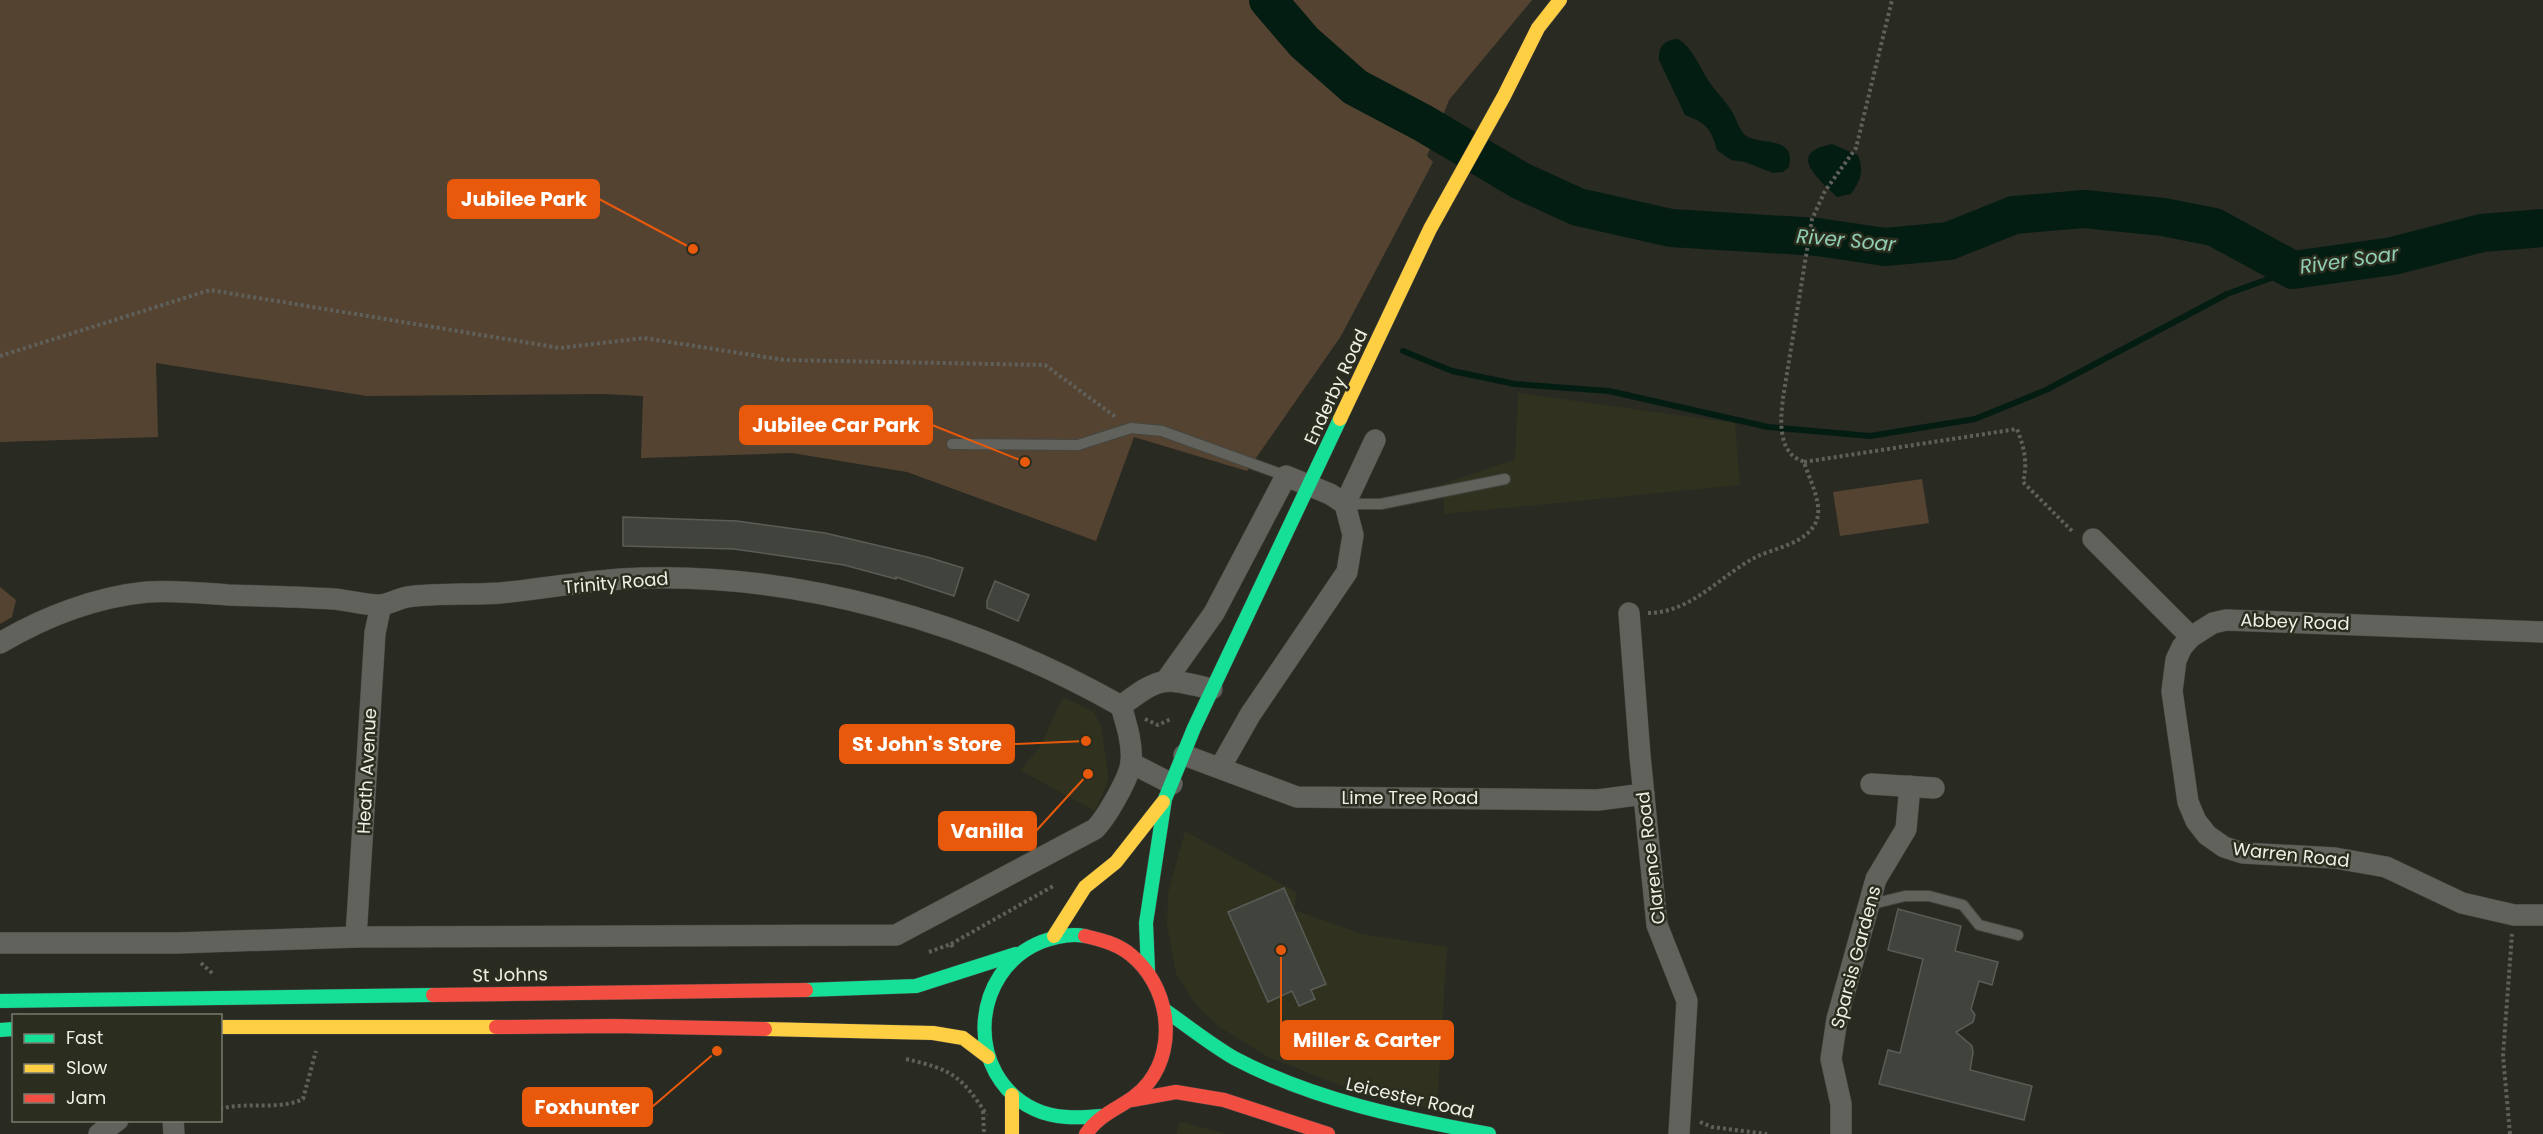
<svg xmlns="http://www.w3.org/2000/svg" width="2543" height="1134" font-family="Poppins,sans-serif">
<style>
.built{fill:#30321f}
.green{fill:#554332}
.water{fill:#041d13}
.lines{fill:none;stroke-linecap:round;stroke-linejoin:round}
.stream{stroke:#041d13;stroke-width:6}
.river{stroke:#041d13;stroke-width:38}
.building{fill:#41433d;stroke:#5a5d57;stroke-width:1.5}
.lane-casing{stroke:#454640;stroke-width:12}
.street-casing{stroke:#454640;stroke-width:22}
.fast-casing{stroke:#454640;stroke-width:15}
.slow-casing{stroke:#454640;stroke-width:15}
.jam-casing{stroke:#454640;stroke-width:15}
.path{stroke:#5f605a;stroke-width:4;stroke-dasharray:3 3;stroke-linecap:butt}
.lane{stroke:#61625c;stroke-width:10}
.street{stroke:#61625c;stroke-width:21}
.fast{stroke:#16e098;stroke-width:14}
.slow{stroke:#ffcf43;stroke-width:14}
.jam{stroke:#f24e42;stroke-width:14}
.labels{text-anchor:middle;stroke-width:5;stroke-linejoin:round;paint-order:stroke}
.street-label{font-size:18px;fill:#eeefe6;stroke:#2b2d1f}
.water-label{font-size:20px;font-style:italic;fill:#90cfb3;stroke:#2b2d1f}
.leader{fill:none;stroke:#e8590c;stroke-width:2}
.callout-dot{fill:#e8590c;stroke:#2b2d1f;stroke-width:2}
.callout{fill:#e8590c;stroke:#e8590c;stroke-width:2}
.callout-label{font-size:20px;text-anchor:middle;font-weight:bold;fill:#fff}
</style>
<rect width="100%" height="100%" fill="#292a22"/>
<!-- built -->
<g class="built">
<polygon points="1518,393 1735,423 1740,485 1444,514 1443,484 1515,459"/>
<polygon points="1063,697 1094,712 1101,726 1108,773 1107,784 1095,811 1020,770 1040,747"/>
<polygon points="1185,831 1296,892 1295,910 1362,934 1447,947 1437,1109 1414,1105 1345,1087 1268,1057 1218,1026 1196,1005 1176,974 1167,924 1168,893"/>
<polygon points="1180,1121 1225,1134 1176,1134"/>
</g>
<!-- green -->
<g class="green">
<polygon points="0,0 1532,0 1449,100 1427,156 1433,162 1341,336 1247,471 1134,437 1096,541 907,472 792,453 641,458 643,396 604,394 367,396 156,363 158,437 0,442"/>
<polygon points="1922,479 1929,523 1840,536 1833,492"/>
<polygon points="0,587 16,600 12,617 0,624"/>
</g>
<!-- water -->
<g class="water">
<path d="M1678,39C1693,48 1699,66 1708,80C1715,91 1724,99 1731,110C1736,117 1738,127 1744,134C1756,147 1797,133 1789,167L1783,172L1773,173L1745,162L1731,160L1717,150C1711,128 1706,123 1685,115L1659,60C1658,46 1664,40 1678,39Z"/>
<path d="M1832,144L1858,155C1864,171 1861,180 1851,194L1837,197C1819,179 1785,153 1832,144Z"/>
</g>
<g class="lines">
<!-- stream -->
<polyline class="stream" points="1403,351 1452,371 1515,384 1609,391 1768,427 1870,436 1975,419 2046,390 2227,294 2293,270"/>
<!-- river -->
<polyline class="river" points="1268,0 1304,42 1355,87 1423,123 1521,181 1578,207 1671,228 1818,237 1885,247 1949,241 2014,215 2084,209 2163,217 2214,227 2293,270 2393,256 2482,233 2543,228"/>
</g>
<!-- building -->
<g class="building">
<polygon points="623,517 737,521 825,533 927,557 963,568 954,596 896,577 896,579 844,565 734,549 623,546"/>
<polygon points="995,581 1029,595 1018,621 987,608 987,601"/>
<polygon points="1284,888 1326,984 1311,990 1315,999 1299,1006 1292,991 1268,1002 1228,912"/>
<polygon points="1898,909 1961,926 1955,951 1998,962 1992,985 1979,981 1971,1009 1975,1015 1973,1022 1956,1032 1972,1046 1973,1053 1970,1070 2032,1086 2024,1120 1879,1084 1888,1050 1900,1053 1923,959 1888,950"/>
</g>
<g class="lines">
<!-- lane casing -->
<g class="lane-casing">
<g id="lane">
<polyline points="952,444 1078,445 1131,428 1162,431 1286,476"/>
<polyline points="1345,504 1381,504 1505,479"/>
<polyline points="1868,905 1905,896 1929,896 1963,905 1979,925 2018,935"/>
</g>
</g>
<!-- street casing -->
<g class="street-casing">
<g id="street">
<polyline points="2093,539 2191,637 2213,623 2226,620 2543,632"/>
<polyline points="1629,613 1640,756 1657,925 1687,1001 1679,1134"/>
<polyline points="2191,637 2182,647 2176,660 2172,691 2188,802 2196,821 2207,835 2224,847 2243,853 2335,858 2386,867 2462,903 2514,915 2543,915"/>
<path d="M0,643C44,617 96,597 147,592C174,590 202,593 228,595C263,596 298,597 333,599C348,600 364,605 379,605C388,605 397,599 407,597C437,593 469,595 500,593C540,589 580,582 621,579C791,569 973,622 1121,706"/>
<polyline points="1167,679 1214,613 1286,476 1330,494 1345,504"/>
<path d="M1121,706C1162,675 1163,678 1212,689"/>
<polyline points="1184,755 1297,797 1598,800 1644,794"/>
<polyline points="1131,763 1172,784"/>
<polyline points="1220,768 1250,715 1347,572 1353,535 1345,504 1375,440"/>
<polyline points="1871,784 1934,788"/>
<polyline points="356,937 375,633 381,605"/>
<path d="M0,943H177L356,937L896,935L1095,829C1106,818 1130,777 1131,762C1133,744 1126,723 1121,706"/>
<polyline points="173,1120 174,1134"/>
<polyline points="99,1134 118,1120"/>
<polyline points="1841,1134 1841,1104 1831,1059 1837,1019 1876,879 1906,829 1910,786"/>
</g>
</g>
<!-- fast casing -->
<g class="fast-casing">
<g id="fast">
<path d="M1085,936C1071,933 1054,937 1041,942C970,971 964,1075 1034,1109C1055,1119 1078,1118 1101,1116"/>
<polyline points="1148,970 1146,923 1165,799 1194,728 1340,419"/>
<polyline points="806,990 916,986 1016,954"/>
<polyline points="0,1001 433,995"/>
<path d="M1166,1011C1189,1027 1210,1044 1234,1058C1313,1100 1402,1118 1489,1134"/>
<polyline points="0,1030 14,1029"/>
</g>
</g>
<!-- slow casing -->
<g class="slow-casing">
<g id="slow">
<polyline points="1340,419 1430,229 1504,96 1538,28 1560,0"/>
<polyline points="1054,936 1085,887 1116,862 1163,802"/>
<polyline points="220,1027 496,1027"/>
<polyline points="765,1029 933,1033 963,1038 988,1057"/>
<polyline points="1012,1095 1012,1134"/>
</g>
</g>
<!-- jam casing -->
<g class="jam-casing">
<g id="jam">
<path d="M1085,936C1102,940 1118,944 1131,955C1168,985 1178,1044 1149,1082C1130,1107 1104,1108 1086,1134"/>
<polyline points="433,995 806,990"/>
<polyline points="496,1027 614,1026 765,1029"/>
<polyline points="1132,1100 1176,1092 1224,1100 1328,1134"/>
</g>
</g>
<!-- path -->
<g class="path">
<polyline points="0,356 210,290 560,348 644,338 784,360 1045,365 1117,418"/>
<path d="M1804,462L2017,429C2024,447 2028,463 2023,482L2074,533"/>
<path d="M1648,613C1691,613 1721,575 1756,557C1775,548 1804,544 1815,524C1825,507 1809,479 1804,462C1801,460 1794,458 1792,455C1778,441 1781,415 1783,398L1812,219L1825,191L1856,148L1892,0"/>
<polyline points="1145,719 1158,725 1171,719"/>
<polyline points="951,944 1055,885"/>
<polyline points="929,952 951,944 953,948"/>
<polyline points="201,963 213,974"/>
<path d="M906,1059C953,1070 960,1075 987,1115"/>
<path d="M220,1109C247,1101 278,1111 303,1099L316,1051"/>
<polyline points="983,1111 984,1134"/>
<polyline points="1700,1122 1712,1127 1767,1134"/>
<polyline points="2510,1134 2503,1056 2512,934"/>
</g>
<!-- lane -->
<use href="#lane" class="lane"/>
<!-- street -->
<use href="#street" class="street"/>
<!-- fast -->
<use href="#fast" class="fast"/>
<!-- slow -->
<use href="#slow" class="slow"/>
<!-- jam -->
<use href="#jam" class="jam"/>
</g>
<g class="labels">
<!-- street labels -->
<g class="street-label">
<text transform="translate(1336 387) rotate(-65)" y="6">Enderby Road</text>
<text transform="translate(616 583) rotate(-5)" y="6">Trinity Road</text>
<text transform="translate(2295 622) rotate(2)" y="6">Abbey Road</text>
<text transform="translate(367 771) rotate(-87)" y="6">Heath Avenue</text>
<text x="1410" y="804">Lime Tree Road</text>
<text transform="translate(2291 855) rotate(6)" y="6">Warren Road</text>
<text transform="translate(1651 858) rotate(-97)" y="6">Clarence Road</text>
<text transform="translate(1856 957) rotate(-75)" y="6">Sparsis Gardens</text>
<text transform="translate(510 975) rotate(-1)" y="6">St Johns</text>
<text transform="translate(1410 1098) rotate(13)" y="6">Leicester Road</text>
</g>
<!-- water labels -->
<g class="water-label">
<text transform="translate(1846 240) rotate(5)" y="7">River Soar</text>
<text transform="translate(2349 260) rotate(-8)" y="7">River Soar</text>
</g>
</g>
<!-- callouts -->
<path class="leader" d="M693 249L599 199M1025 462L932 425M1086 741L1014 744M1088 774L1036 831M1281 950L1281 1040M717 1051L652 1107"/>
<g class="callout-dot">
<circle cx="693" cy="249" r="6"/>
<circle cx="1025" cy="462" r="6"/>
<circle cx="1086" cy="741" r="6"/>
<circle cx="1088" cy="774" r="6"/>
<circle cx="1281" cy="950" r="6"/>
<circle cx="717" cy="1051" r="6"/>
</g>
<g class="callout">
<rect x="448" y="180" width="151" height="38" rx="6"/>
<rect x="740" y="406" width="192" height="38" rx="6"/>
<rect x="840" y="725" width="174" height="38" rx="6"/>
<rect x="939" y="812" width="97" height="38" rx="6"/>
<rect x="1281" y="1021" width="172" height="38" rx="6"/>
<rect x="523" y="1088" width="129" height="38" rx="6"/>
</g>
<g class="callout-label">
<text x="524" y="206">Jubilee Park</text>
<text x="836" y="432">Jubilee Car Park</text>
<text x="927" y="751">St John's Store</text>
<text x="987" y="838">Vanilla</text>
<text x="1367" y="1047">Miller &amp; Carter</text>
<text x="587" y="1114">Foxhunter</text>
</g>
<!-- legend -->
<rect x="12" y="1014" width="210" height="108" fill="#2b2d1f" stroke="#797b6f" stroke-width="1.5"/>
<rect x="24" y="1034" width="30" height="9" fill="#16e098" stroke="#797b6f" stroke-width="1.5"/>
<text x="66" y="1044" font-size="18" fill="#eeefe6">Fast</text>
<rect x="24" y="1064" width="30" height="9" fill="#ffcf43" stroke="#797b6f" stroke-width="1.5"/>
<text x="66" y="1074" font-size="18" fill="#eeefe6">Slow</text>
<rect x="24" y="1094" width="30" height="9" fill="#f24e42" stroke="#797b6f" stroke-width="1.5"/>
<text x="66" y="1104" font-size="18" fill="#eeefe6">Jam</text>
</svg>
